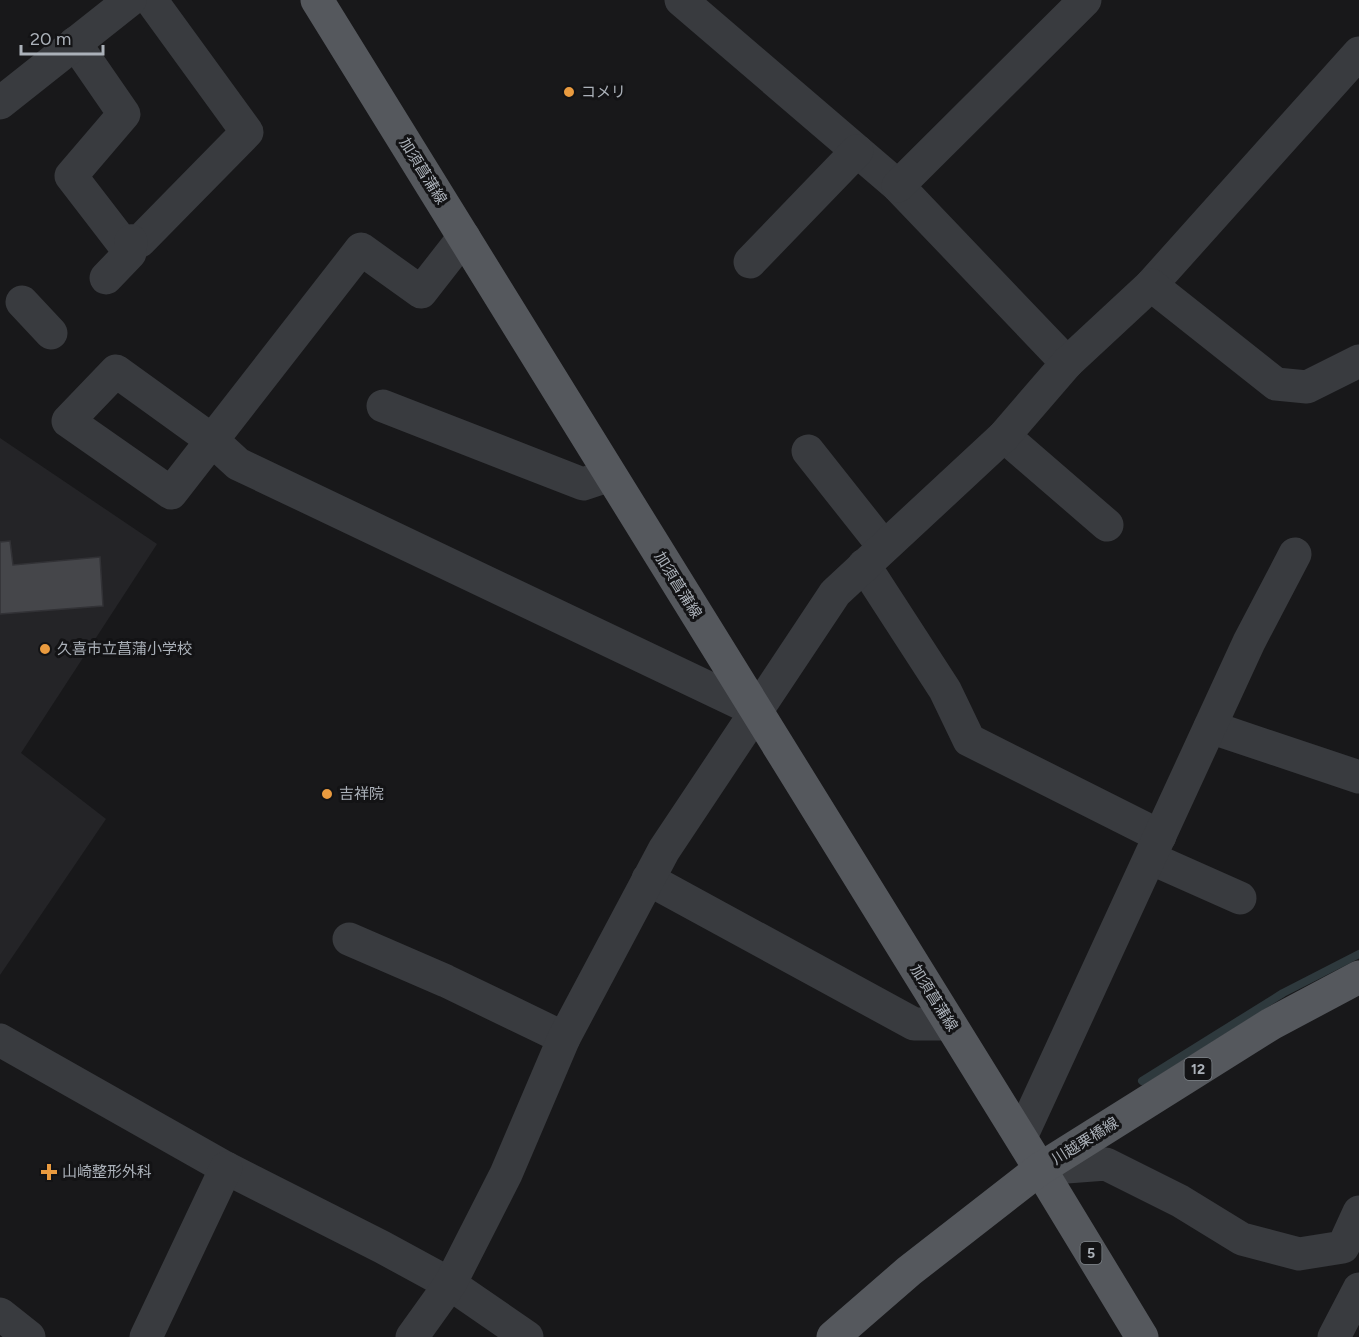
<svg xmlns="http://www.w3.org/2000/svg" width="1359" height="1337" font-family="Figtree,'Noto Sans JP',sans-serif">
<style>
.built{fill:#242427}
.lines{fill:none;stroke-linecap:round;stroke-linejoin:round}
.stream{stroke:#2e393d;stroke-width:8}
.building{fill:#45464a;stroke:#323236;stroke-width:1.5}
.minor{stroke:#393b3f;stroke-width:33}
.major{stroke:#55585d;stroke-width:33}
.poi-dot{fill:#ea9b3f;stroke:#131315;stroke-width:2}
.labels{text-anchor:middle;stroke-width:6;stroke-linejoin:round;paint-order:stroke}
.shield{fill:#131315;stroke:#7d8288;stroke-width:1.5}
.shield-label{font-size:14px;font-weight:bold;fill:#abb1b9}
.poi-label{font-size:15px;fill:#abb1b9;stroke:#131315;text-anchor:start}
.street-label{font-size:15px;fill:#abb1b9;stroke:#131315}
</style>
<rect width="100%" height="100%" fill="#18181a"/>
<!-- built -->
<polygon class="built" points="0,438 157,544 21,753 106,819 0,975"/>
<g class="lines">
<!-- stream -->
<polyline class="stream" points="1142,1081 1283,993 1359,954"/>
</g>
<!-- building -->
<polygon class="building" points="10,541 13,565 100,557 103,606 0,614 0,542"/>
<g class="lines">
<!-- minor -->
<g class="minor">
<polyline points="681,0 898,186 1067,363"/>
<polyline points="75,43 124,114 71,176 121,241 140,241 247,132 151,0"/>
<polyline points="0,103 130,0"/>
<polyline points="898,186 1085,0"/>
<polyline points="464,237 421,292 361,249 171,493 68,421 116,371 213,441 238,464 757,711"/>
<polyline points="750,262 857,151"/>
<polyline points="106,278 130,253 131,241"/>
<polyline points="1151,285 1359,53"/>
<polyline points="22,302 51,333"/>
<polyline points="383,406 583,484 610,475"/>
<polyline points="1004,436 1107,525"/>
<polyline points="808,451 884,547"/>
<polyline points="864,565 945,690 969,740 1160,836"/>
<polyline points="1210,727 1359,777"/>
<polyline points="1150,858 1240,898"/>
<polyline points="648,879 914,1024 950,1024"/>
<polyline points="349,939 446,981 564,1038"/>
<polyline points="0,1040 226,1168 382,1247 450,1284 527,1337"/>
<polyline points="1021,1137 1249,642 1295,554"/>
<polyline points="1040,1169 1106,1164 1180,1201 1242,1239 1299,1254 1343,1247 1359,1212"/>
<polyline points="0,1314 29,1337"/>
<polyline points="146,1337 226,1168"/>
<polyline points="412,1337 450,1284 506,1174 564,1038 664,850 835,593 1004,436 1067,363 1151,285 1276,384 1307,387 1359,361"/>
<polyline points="1334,1337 1359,1289"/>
</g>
<!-- major -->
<g class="major">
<polyline points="317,0 1040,1169 1142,1337"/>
<polyline points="833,1337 909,1271 1040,1169 1271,1024 1359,977"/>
</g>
</g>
<!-- markers -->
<g class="poi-dot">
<circle cx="569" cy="92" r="6"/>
<circle cx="45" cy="649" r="6"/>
<circle cx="327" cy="794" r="6"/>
<path d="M46 1163h6v6h6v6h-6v6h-6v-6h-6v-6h6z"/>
</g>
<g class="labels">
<!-- shield labels -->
<g class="shield">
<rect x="1184.5" y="1058" width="27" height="22" rx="4.5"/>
<rect x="1080.5" y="1242" width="21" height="22" rx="4.5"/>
</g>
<g class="shield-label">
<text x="1198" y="1074">12</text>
<text x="1091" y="1258">5</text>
</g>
<!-- poi labels -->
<g class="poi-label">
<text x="581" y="97">コメリ</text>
<text x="57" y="654">久喜市立菖蒲小学校</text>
<text x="339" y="799">吉祥院</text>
<text x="62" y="1177">山崎整形外科</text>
</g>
<!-- street labels -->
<g class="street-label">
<text transform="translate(423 171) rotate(58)" y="5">加須菖蒲線</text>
<text transform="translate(678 585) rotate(58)" y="5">加須菖蒲線</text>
<text transform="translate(934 998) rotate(58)" y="5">加須菖蒲線</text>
<text transform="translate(1085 1141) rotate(-32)" y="5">川越栗橋線</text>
</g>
</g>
<!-- scale -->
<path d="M21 45v9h82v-9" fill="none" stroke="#abb1b9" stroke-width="3"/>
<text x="30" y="45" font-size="18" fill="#abb1b9" stroke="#131315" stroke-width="4.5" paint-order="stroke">20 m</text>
</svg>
